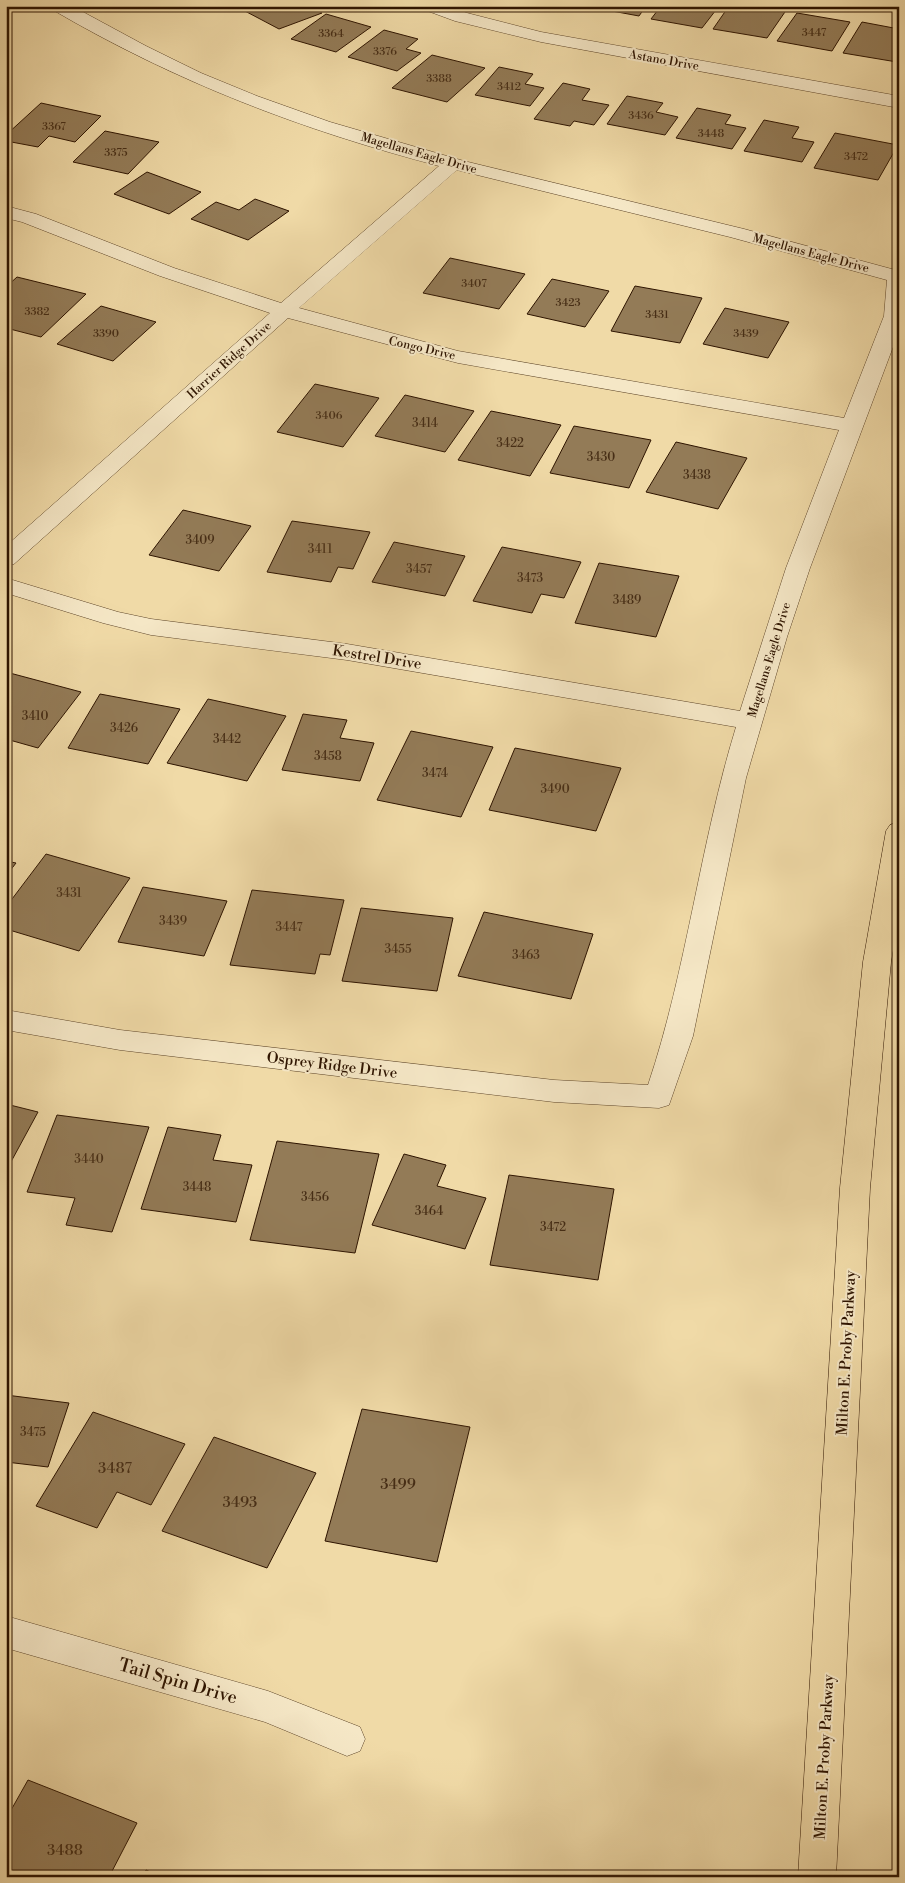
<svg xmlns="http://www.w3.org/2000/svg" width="905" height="1883" font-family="'Libre Bodoni',serif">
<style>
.building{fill:#937b57;stroke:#2e1400}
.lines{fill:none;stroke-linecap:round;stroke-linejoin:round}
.minor-casing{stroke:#5e462a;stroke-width:1}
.trunk-casing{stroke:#2e1400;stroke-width:1}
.minor{fill:#f5e7c6;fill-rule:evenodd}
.trunk{fill:#f0daa7;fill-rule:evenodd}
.labels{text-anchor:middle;stroke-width:4;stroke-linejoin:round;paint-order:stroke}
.far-number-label{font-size:11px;fill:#472e16}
.far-street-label{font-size:12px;fill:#2e1400;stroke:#f5e7c6}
.number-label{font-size:12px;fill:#472e16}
.street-label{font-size:15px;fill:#2e1400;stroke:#f5e7c6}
.near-number-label{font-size:15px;fill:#472e16}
.near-street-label{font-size:18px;fill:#2e1400;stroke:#f5e7c6}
</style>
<rect width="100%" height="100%" fill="#f0daa7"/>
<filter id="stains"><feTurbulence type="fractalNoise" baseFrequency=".004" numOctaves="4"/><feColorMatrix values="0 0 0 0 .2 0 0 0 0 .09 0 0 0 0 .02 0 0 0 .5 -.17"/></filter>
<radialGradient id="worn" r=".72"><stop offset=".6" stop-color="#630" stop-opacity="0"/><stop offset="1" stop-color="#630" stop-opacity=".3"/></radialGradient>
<!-- building -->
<g class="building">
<polygon points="253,6 310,6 322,13 279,29 243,10"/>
<polygon points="585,6 646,6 639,16"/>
<polygon points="661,6 719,6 702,28 651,19"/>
<polygon points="729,6 771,6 787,9 767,38 713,29"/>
<polygon points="797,13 850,22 832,51 777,41"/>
<polygon points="326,14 371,27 336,52 291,39"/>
<polygon points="862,22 899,29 899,59 897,62 843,53"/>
<polygon points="384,30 418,39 406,49 421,53 397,71 348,57"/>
<polygon points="432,55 485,68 447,102 392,88"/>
<polygon points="499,67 533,74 525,84 544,88 530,106 475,95"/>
<polygon points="563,83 590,89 582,100 609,105 594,125 574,121 570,126 534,119"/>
<polygon points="627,96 663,103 656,112 678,117 665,135 607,124"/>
<polygon points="41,103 101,116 75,142 49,136 38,147 6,141 6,135"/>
<polygon points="697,108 731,115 725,124 746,128 732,149 676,138"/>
<polygon points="764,120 799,127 792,138 814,142 802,162 744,151"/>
<polygon points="105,131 159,142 128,174 73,162"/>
<polygon points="835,133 898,145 878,180 814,168"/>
<polygon points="147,172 201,192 169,214 114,194"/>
<polygon points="255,199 289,211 248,240 191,219 216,202 239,210"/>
<polygon points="450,258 525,274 499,309 423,293"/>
<polygon points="17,277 86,294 41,337 6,328 6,287"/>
<polygon points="552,279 609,291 585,327 527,314"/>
<polygon points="635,286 702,298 680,343 611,331"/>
<polygon points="101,306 156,322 113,361 57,344"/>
<polygon points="725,308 789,322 768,358 703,344"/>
<polygon points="315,384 379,398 343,447 277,432"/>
<polygon points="405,395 474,411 445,452 375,436"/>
<polygon points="491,411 561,425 530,476 458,460"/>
<polygon points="574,426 651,440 629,488 550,473"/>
<polygon points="676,442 747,458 718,509 646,492"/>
<polygon points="183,510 251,526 219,571 149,555"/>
<polygon points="292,521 370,532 353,569 338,567 331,582 267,572"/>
<polygon points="394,542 465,556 445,596 372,582"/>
<polygon points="502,547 581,562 564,598 541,594 532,613 473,601"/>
<polygon points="599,563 679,576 656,637 575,623"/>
<polygon points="6,672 81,692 38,748 6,739"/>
<polygon points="100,694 180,709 148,764 68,748"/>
<polygon points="208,699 286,716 247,781 167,763"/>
<polygon points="303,714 347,720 340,738 374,743 360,781 282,770"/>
<polygon points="411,731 493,747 461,817 377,800"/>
<polygon points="515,748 621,768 596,831 489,810"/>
<polygon points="46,854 130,878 79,951 6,929 6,907"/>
<polygon points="6,861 16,863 6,876"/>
<polygon points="143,887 227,901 204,956 118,942"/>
<polygon points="252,890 344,900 330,955 320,954 315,974 230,965"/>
<polygon points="361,908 453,918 437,991 342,981"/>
<polygon points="484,912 593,934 571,999 458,976"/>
<polygon points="6,1104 38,1112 6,1171"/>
<polygon points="57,1115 149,1127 112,1232 66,1225 75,1198 27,1192"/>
<polygon points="168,1127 221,1135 213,1160 252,1165 236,1222 141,1209"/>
<polygon points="277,1141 379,1154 355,1253 250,1240"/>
<polygon points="404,1154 446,1165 437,1186 486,1198 465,1249 372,1225"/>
<polygon points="509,1175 614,1189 598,1280 490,1265"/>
<polygon points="6,1395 69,1403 48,1467 6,1462"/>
<polygon points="362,1409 470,1427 437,1562 325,1541"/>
<polygon points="93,1412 185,1444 151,1505 117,1492 97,1528 36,1506"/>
<polygon points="214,1437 316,1473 267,1568 162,1531"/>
<polygon points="28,1780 137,1823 109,1877 6,1877 6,1819"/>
<polygon points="146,1870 162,1877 142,1877"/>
</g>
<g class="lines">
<!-- minor casing -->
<g class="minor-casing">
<g id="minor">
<path d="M50,6H72L146,46L201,73L257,96L330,122L464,161L744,229L899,271V331L810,568L787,637L746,778L693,1036L669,1105L659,1108L554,1102L120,1050L6,1030V1010L120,1030L554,1080L648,1085C687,969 700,844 736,727L347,660L151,635L103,623L6,593V578L118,612L151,619L347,644L740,711L786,568L839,430L458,363L288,318L14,564L6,566V546L270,313L160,276L22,222L6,218V206L36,214L174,268L281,303L439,166C302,130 176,82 53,10ZM457,170L730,237L887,280L884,316L844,418L458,351L299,308Z"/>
<polygon points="422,6 448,6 467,13 541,32 899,96 899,108 541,42 455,21 425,10"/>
<polygon points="6,1616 268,1691 360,1727 365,1739 360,1751 347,1756 265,1722 6,1648"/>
</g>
</g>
<!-- trunk casing -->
<g class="trunk-casing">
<polygon id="trunk" points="899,822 899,913 891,962 870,1188 836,1877 798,1877 840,1188 863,962 886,831 890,825"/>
</g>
<!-- minor -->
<use href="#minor" class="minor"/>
<!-- trunk -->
<use href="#trunk" class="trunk"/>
</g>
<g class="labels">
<!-- far-number labels -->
<g class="far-number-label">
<text x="814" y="36">3447</text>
<text x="331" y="37">3364</text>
<text x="385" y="55">3376</text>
<text x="439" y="82">3388</text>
<text x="509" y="90">3412</text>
<text x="641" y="119">3436</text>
<text x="54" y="130">3367</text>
<text x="711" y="137">3448</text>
<text x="116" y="156">3375</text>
<text x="856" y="160">3472</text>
<text x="474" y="287">3407</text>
<text x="568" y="306">3423</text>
<text x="37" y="315">3382</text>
<text x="657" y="318">3431</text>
<text x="106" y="337">3390</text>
<text x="746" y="337">3439</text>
<text x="329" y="419">3406</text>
</g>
<!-- far-street labels -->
<g class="far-street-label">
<text transform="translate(664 60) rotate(10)" y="4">Astano Drive</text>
<text transform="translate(419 153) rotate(16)" y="4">Magellans Eagle Drive</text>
<text transform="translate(811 253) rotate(15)" y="4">Magellans Eagle Drive</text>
<text transform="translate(422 348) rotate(13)" y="4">Congo Drive</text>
<text transform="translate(229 360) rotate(-42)" y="4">Harrier Ridge Drive</text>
<text transform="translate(769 660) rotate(-73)" y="4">Magellans Eagle Drive</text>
</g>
<!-- number labels -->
<g class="number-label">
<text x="425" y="427">3414</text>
<text x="510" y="447">3422</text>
<text x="601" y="461">3430</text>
<text x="697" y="479">3438</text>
<text x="200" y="544">3409</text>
<text x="320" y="553">3411</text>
<text x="419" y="573">3457</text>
<text x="530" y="582">3473</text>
<text x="627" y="604">3489</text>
<text x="35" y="720">3410</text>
<text x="124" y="732">3426</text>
<text x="227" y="743">3442</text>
<text x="328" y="760">3458</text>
<text x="435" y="777">3474</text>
<text x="555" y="793">3490</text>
<text x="69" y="897">3431</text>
<text x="173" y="925">3439</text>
<text x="289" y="931">3447</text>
<text x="398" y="953">3455</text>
<text x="526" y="959">3463</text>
<text x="89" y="1163">3440</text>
<text x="197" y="1191">3448</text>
<text x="315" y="1201">3456</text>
<text x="429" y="1215">3464</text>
<text x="553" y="1231">3472</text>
<text x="33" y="1436">3475</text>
</g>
<!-- street labels -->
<g class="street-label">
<text transform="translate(377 657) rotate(9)" y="5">Kestrel Drive</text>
<text transform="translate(332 1065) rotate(7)" y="5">Osprey Ridge Drive</text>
<text transform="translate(846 1353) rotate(-87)" y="5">Milton E. Proby Parkway</text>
<text transform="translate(824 1757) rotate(-87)" y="5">Milton E. Proby Parkway</text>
</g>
<!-- near-number labels -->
<g class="near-number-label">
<text x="115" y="1473">3487</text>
<text x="398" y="1489">3499</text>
<text x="240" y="1507">3493</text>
<text x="65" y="1855">3488</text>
</g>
<!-- near-street labels -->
<g class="near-street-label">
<text transform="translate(178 1681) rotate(16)" y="6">Tail Spin Drive</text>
</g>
</g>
<!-- margin -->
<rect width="905" height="1883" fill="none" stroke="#f0daa7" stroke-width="25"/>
<rect x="8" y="8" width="890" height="1868" fill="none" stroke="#2e1400" stroke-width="2.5"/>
<rect x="12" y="12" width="880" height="1858" fill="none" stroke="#2e1400"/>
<rect width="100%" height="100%" filter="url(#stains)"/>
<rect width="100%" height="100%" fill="url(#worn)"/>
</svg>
